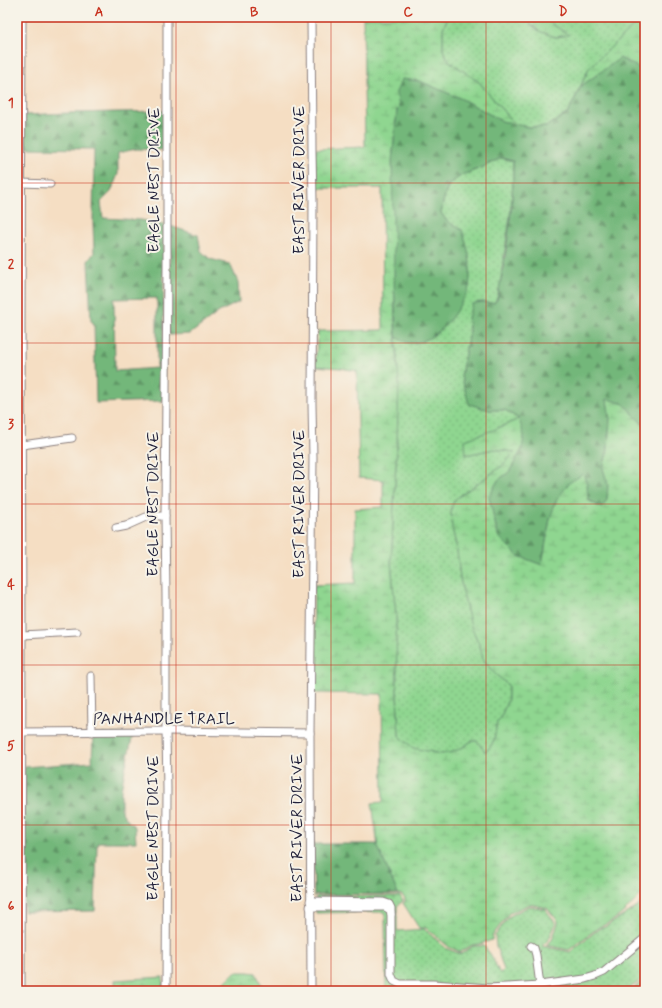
<svg xmlns="http://www.w3.org/2000/svg" width="662" height="1008" font-family="Mynerve,sans-serif">
<style>
.grass{fill:url(#grass-dots);stroke:#587c66}
.forest{fill:url(#forest-firs);stroke:#4a6c5a;fill-rule:evenodd}
.wetland{fill:url(#wetland-marsh);stroke:#587c66}
.lines{fill:none;stroke-linecap:round;stroke-linejoin:round}
.minor-casing{stroke:#8c807f;stroke-width:9}
.minor{stroke:#fff;stroke-width:7}
.grid{fill:none;stroke:#c8321e;stroke-width:1;stroke-opacity:0.55}
.labels{text-anchor:middle;stroke-width:4;stroke-linejoin:round;paint-order:stroke}
.street-label{font-size:16px;fill:#22223b;stroke:#f7f3e8}
.neatline{fill:none;stroke:#c8321e;stroke-width:1.5}
.grid-label{font-size:13px;text-anchor:middle;font-weight:bold;fill:#c8321e}
</style>
<defs>
<pattern id="grass-dots" width="8" height="8" patternUnits="userSpaceOnUse"><rect width="8" height="8" fill="#8fd690"/><path d="M2 2h.1M6 6h.1" fill="none" stroke="#7bb77d" stroke-width="1.8" stroke-linecap="round"/></pattern>
<pattern id="forest-firs" width="22" height="20" patternUnits="userSpaceOnUse"><rect width="22" height="20" fill="#73b77a"/><path d="M5 1l3.5 6h-7zM16 11l3.5 6h-7z" fill="#5e9465"/></pattern>
<pattern id="wetland-marsh" width="20" height="14" patternUnits="userSpaceOnUse"><rect width="20" height="14" fill="#8fd690"/><path d="M1 5h8M5 5V1M11 12h8M15 12V8" fill="none" stroke="#7bb77d"/></pattern>
</defs>
<rect width="100%" height="100%" fill="#f7f3e8"/>
<filter id="ink" filterUnits="userSpaceOnUse"><feTurbulence type="fractalNoise" baseFrequency=".025" numOctaves="2"/><feDisplacementMap in="SourceGraphic" scale="8" xChannelSelector="R" yChannelSelector="G"/><feConvolveMatrix kernelMatrix="1 2 1 2 8 2 1 2 1" color-interpolation-filters="sRGB"/></filter>
<filter id="wash" filterUnits="userSpaceOnUse"><feTurbulence type="fractalNoise" baseFrequency=".012" numOctaves="4" result="noise"/><feDisplacementMap in="SourceGraphic" scale="16" xChannelSelector="R" yChannelSelector="G"/><feGaussianBlur stdDeviation="0.9" result="paint"/><feColorMatrix in="noise" values="0 0 0 0 0 0 0 0 0 0 0 0 0 0 0 0 0 1.4 0 .05"/><feComposite in="paint" operator="in"/></filter>
<g filter="url(#wash)">
<rect width="100%" height="100%" fill="#f5dec3"/>
<!-- grass -->
<g class="grass">
<polygon points="448,17 522,17 539,31 555,37 569,35 555,26 543,17 643,17 589,68 568,113 546,127 528,127 514,124 479,82 449,61 443,50 443,28"/>
<path d="M501,158L513,161C514,197 508,232 502,268C501,278 500,296 494,303L481,302L468,318L469,331L461,376L489,410H505L519,419L496,429L466,455L494,449L515,452L502,466L461,495L452,527L457,550L460,578L467,610L471,626L480,646L483,659L493,672L508,685V699L500,720L497,723C495,733 495,746 485,752L477,741H472L460,749L450,753L441,754L413,748L399,736L397,695L396,615L391,563L397,443L396,337L401,340L447,221L441,213L444,198L449,184L462,175L481,168Z"/>
<polygon points="645,893 645,977 626,991 386,991 385,912 316,913 316,897 400,896 403,901 397,906 397,931 424,929 447,949 461,954 473,946 484,946 491,955 500,974 504,970 496,946 495,936 508,917 529,906 545,909 556,923 549,939 542,946 570,952 600,928 605,927 639,906 643,894"/>
</g>
<!-- forest -->
<g class="forest">
<path d="M620,58L645,71V427L624,404L607,399L610,419L608,450L603,468L608,485L607,500L601,508L588,499L587,484L550,519L542,565L518,556L498,536L489,497L498,480L509,472L522,449L519,419L505,410H489L469,404L461,376L469,331L468,318L472,304L481,302L494,303L497,300C506,255 514,208 513,161L501,158L481,168L462,175L449,184L444,198L441,213L447,221L462,230C469,249 472,266 469,287C468,292 465,296 462,301C453,318 435,342 413,343C408,344 401,340 396,337L393,246L392,161L397,109L399,107L395,92L402,79L420,81L462,99L502,121L528,127H546L568,113L581,86Z"/>
<path d="M164,111V150L136,149L118,153V174L111,192L101,202L103,218L141,220L164,224L163,401L96,403L94,324L91,321L88,261L94,253L93,222L94,149L24,148V115L69,113ZM157,298V368L115,371L114,299Z"/>
<polygon points="170,226 198,235 201,251 210,259 230,264 238,282 239,302 219,312 190,334 169,335"/>
<polygon points="645,515 645,563 637,556 642,534"/>
<polygon points="17,519 19,520 19,589 17,590"/>
<polygon points="17,659 19,660 19,730 17,730"/>
<polygon points="93,734 133,734 125,769 121,791 121,811 128,821 135,827 136,842 99,842 97,846 95,911 24,912 24,767 92,762"/>
<rect x="17" y="798" width="1" height="80"/>
<polygon points="313,844 378,844 378,847 398,894 316,895 314,897"/>
</g>
<!-- wetland -->
<g class="wetland">
<path d="M363,17H448L443,28V50L449,61L479,82L514,124L502,121L462,99L420,81L402,79L396,92L399,107L397,109L392,161L395,326L399,383L397,443L391,563L396,615L397,695L399,736L413,748L441,754L450,753L460,749L472,741H477L485,752C495,746 495,733 497,722L500,720L508,699V685L493,672L483,659L480,646L471,626L467,610L460,578L457,550L452,527L451,510L454,500L502,466L515,452L494,449L466,455L465,440L496,429L519,419L524,436L522,449L509,472L498,480L489,497L498,536L518,556L542,565L550,519L556,501L569,483L583,474L587,484L588,500L601,508L607,500L608,485L603,468L608,450L610,419L607,399L624,404L645,427V515L642,534L637,556L645,563V890C641,893 641,896 637,899C626,911 614,922 599,927L569,950L546,945L552,940L558,923V921L547,908L529,904L513,912L509,913L493,935L492,940L480,944L472,945L460,952L449,947L426,928H419L403,903L405,902V899L402,895L398,894L378,847L372,803L383,802L382,694L313,693L314,585L355,583V509L383,507V480L359,478L357,371L340,368L315,366L318,331L383,330L382,188H315L314,149L365,147Z"/>
<polygon points="522,17 543,17 555,26 569,35 555,37 539,31"/>
<polygon points="643,17 645,17 645,71 620,58 581,86 589,68"/>
<polygon points="235,972 247,972 256,973 261,984 267,991 224,991 225,982"/>
<polygon points="163,977 163,991 116,991 115,980"/>
<polygon points="645,980 645,991 630,991"/>
</g>
</g>
<g filter="url(#ink)">
<g class="lines">
<!-- minor casing -->
<g class="minor-casing">
<g id="minor">
<polyline points="311,17 312,152 313,201 312,404 313,458 310,733 311,991"/>
<polyline points="21,183 50,184"/>
<polyline points="22,445 72,438"/>
<polyline points="116,528 126,526 146,517 155,516 165,516"/>
<polyline points="22,635 77,632"/>
<polyline points="91,676 92,732"/>
<polyline points="17,732 166,731 310,733"/>
<polyline points="310,901 383,902 389,904 391,908 391,974 394,981 400,984 433,984 488,988 540,985 585,979 595,976 604,972 645,938"/>
<polyline points="310,907 385,907 390,910 391,914"/>
<polyline points="531,946 534,948 536,955 540,985"/>
<polyline points="21,991 22,635 21,328 22,17"/>
<polyline points="166,991 167,789 166,731 166,597 165,516 167,268 167,17"/>
</g>
</g>
<!-- minor -->
<use href="#minor" class="minor"/>
</g>
</g>
<!-- grid -->
<path class="grid" d="M176,17V991M331,17V991M486,17V991M17,183H645M17,343H645M17,504H645M17,665H645M17,825H645"/>
<g class="labels">
<!-- street labels -->
<g class="street-label">
<text transform="translate(153 180) rotate(-90)" y="6">EAGLE NEST DRIVE</text>
<text transform="translate(298 180) rotate(-90)" y="6">EAST RIVER DRIVE</text>
<text transform="translate(152 504) rotate(-90)" y="6">EAGLE NEST DRIVE</text>
<text transform="translate(298 504) rotate(-90)" y="6">EAST RIVER DRIVE</text>
<text x="164" y="724">PANHANDLE TRAIL</text>
<text transform="translate(152 828) rotate(-90)" y="6">EAGLE NEST DRIVE</text>
<text transform="translate(296 828) rotate(-90)" y="6">EAST RIVER DRIVE</text>
</g>
</g>
<!-- margin -->
<rect width="662" height="1008" fill="none" stroke="#f7f3e8" stroke-width="44"/>
<rect x="22" y="22" width="618" height="964" class="neatline"/>
<g class="grid-label">
<text x="99" y="16">A</text>
<text x="254" y="16">B</text>
<text x="408" y="16">C</text>
<text x="563" y="16">D</text>
<text x="11" y="107">1</text>
<text x="11" y="268">2</text>
<text x="11" y="428">3</text>
<text x="11" y="589">4</text>
<text x="11" y="750">5</text>
<text x="11" y="910">6</text>
</g>
</svg>
